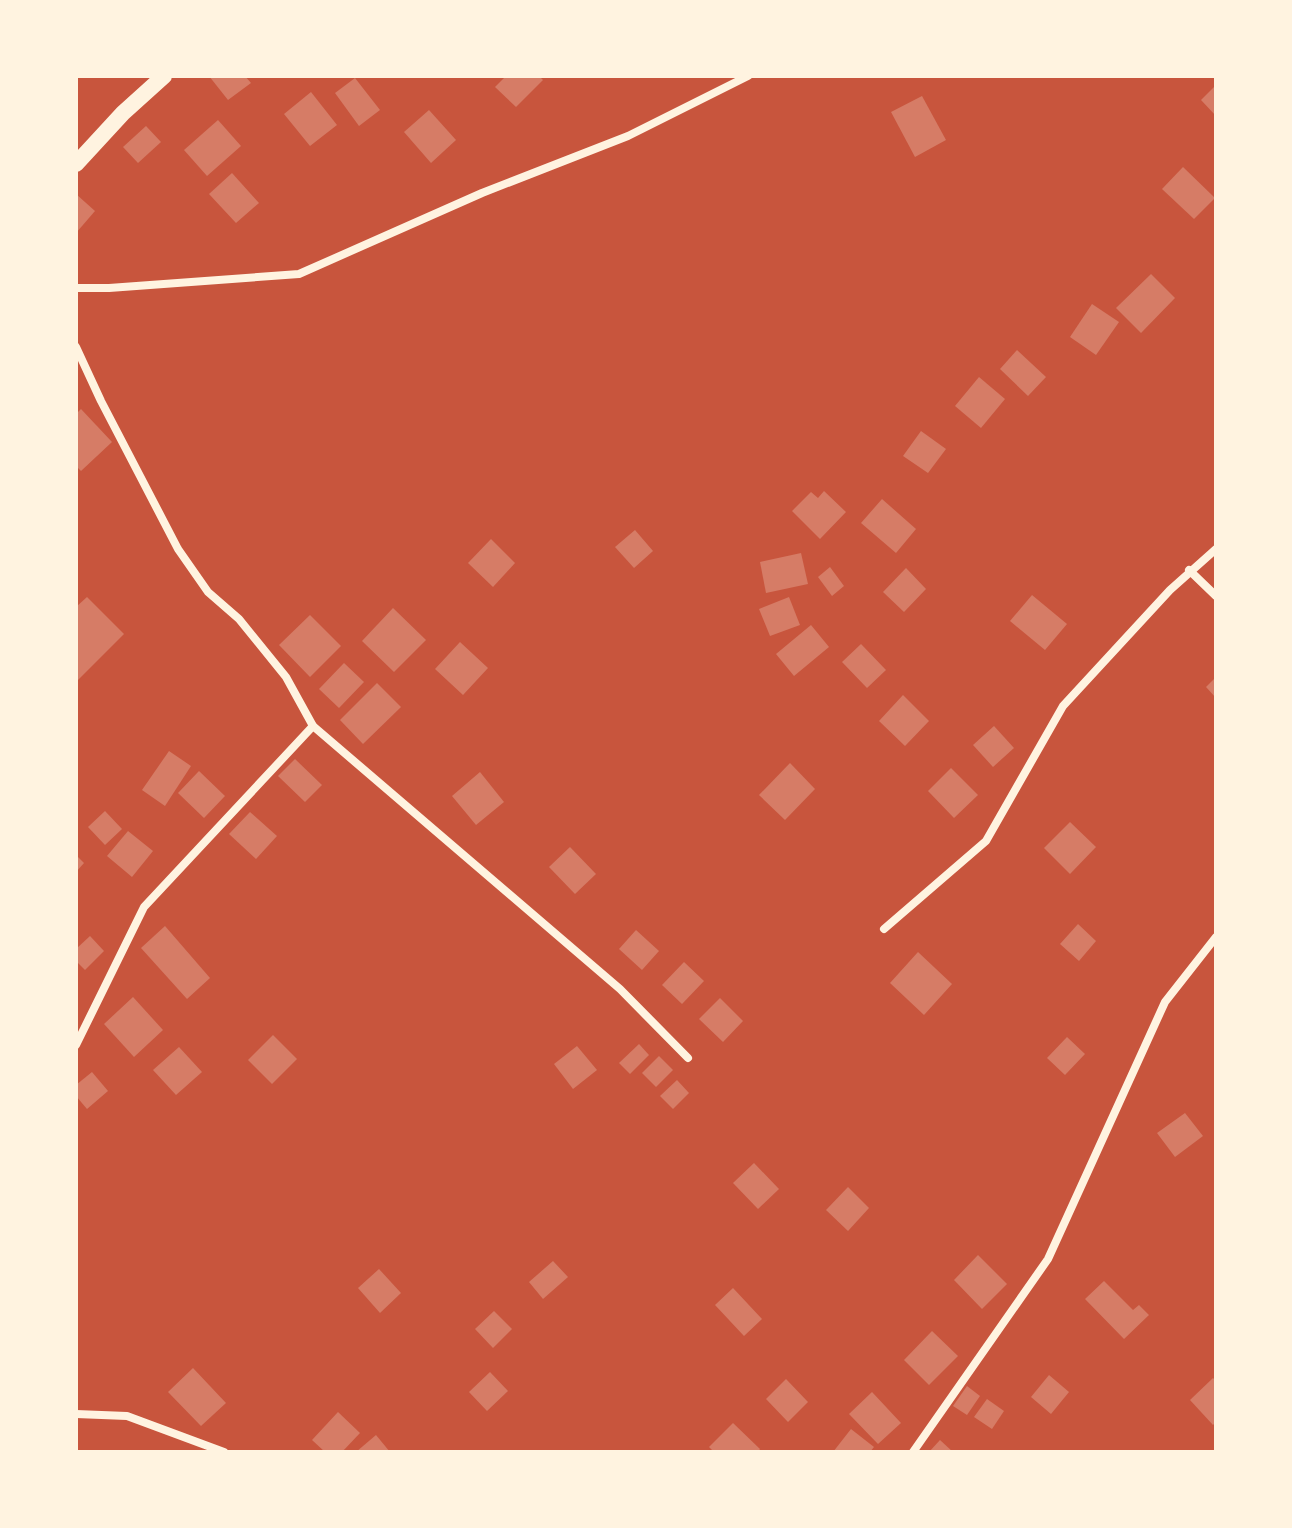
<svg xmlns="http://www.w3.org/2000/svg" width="1292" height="1528" font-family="'Golos Text',sans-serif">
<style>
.building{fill:#d67c66}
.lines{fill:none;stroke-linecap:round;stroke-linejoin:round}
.minor{stroke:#fff3e0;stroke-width:8}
.secondary{stroke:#fff3e0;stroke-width:16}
</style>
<rect width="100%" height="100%" fill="#c8553d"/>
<!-- building -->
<g class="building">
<polygon points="209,76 245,76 251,83 228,100"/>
<polygon points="506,76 539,76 543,80 516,107 495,87"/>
<polygon points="355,78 380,110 359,126 335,93"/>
<polygon points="1216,85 1216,116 1201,100"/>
<polygon points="311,92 337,125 310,146 284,114"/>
<polygon points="922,96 946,140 915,157 891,112"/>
<polygon points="429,110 456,140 431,163 404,132"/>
<polygon points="218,120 241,146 207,176 184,150"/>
<polygon points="146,126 161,142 138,163 123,147"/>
<polygon points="1183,167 1215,198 1194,219 1162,189"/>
<polygon points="232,173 259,203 236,223 209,194"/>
<polygon points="76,194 95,211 76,233"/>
<polygon points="1151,274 1175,298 1141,333 1116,308"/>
<polygon points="1092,304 1119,322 1096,355 1070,337"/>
<polygon points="1017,350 1046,377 1028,396 1000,369"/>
<polygon points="979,377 1005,399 981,428 955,406"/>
<polygon points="81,409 112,442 81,471 76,466 76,414"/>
<polygon points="921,431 946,449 928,473 903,456"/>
<polygon points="824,491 846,512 820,539 792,511 811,492 818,498"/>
<polygon points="882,499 916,529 896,553 861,523"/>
<polygon points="635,530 653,551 634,568 615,547"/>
<polygon points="491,539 515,563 493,587 468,563"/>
<polygon points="801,553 808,584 766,593 760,562"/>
<polygon points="830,567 844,586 832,596 818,577"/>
<polygon points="906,568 926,589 904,612 883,592"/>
<polygon points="1032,595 1067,624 1045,650 1010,621"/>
<polygon points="87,597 124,634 78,680 76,607"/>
<polygon points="789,597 800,625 770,636 759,609"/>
<polygon points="393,608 426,640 394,672 362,641"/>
<polygon points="310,615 341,646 310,677 279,645"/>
<polygon points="811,625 829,647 794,676 776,654"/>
<polygon points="460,642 488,668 463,695 435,669"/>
<polygon points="861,644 886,670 867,688 842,662"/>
<polygon points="344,663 364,682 339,708 319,689"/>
<polygon points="1216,677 1216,698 1206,687"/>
<polygon points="377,683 401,707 363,744 340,720"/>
<polygon points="903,695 929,721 905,746 879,721"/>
<polygon points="994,726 1014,748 993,767 973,745"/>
<polygon points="169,751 191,766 165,806 142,790"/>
<polygon points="295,759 322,785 305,802 278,776"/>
<polygon points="790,763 815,789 785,820 759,795"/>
<polygon points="951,768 978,795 954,818 928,791"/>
<polygon points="199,771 225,796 204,818 178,793"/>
<polygon points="480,772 504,802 476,825 452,796"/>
<polygon points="105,811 122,829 105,845 88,827"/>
<polygon points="250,812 277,836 256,859 229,834"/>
<polygon points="1070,822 1096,847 1070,874 1044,848"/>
<polygon points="128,831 153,851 132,877 107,856"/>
<polygon points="570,847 596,874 575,894 549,867"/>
<polygon points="76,855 84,863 76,872"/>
<polygon points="1078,924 1096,941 1079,961 1060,944"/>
<polygon points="165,926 210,978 187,999 141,948"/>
<polygon points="636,930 659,951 642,970 619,949"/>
<polygon points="90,936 104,951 85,970 76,961 76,949"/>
<polygon points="918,952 952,984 924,1015 890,983"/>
<polygon points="684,962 704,981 682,1004 662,985"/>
<polygon points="133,997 163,1030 134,1057 104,1024"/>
<polygon points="720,998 743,1021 723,1042 699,1019"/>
<polygon points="273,1035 297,1059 272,1084 248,1060"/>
<polygon points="1067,1037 1085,1054 1065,1075 1047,1058"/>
<polygon points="639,1044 649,1055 630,1074 619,1063"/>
<polygon points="577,1046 597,1070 573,1089 554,1064"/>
<polygon points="179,1047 202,1072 176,1095 153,1070"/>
<polygon points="659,1056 673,1070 656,1087 642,1073"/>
<polygon points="92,1072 108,1091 87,1109 76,1096 76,1085"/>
<polygon points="677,1080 689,1093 673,1109 660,1096"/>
<polygon points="1185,1113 1203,1136 1175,1157 1157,1133"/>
<polygon points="754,1163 779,1189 758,1209 733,1183"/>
<polygon points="848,1187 869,1208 848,1231 826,1210"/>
<polygon points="978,1255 1007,1284 982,1309 954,1280"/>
<polygon points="553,1261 568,1277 543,1299 529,1282"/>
<polygon points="379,1269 401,1293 380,1313 358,1288"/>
<polygon points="1104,1281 1133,1310 1139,1305 1149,1315 1124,1339 1085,1299"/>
<polygon points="733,1288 762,1319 744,1336 715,1305"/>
<polygon points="494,1311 512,1329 493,1348 475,1329"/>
<polygon points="932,1331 958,1356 929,1385 904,1360"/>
<polygon points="193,1368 226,1403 201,1426 168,1392"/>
<polygon points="490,1372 508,1391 487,1411 469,1392"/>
<polygon points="1049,1375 1069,1392 1051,1414 1031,1397"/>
<polygon points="1213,1378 1216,1381 1216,1422 1213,1425 1190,1400"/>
<polygon points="786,1379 808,1402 788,1422 766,1399"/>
<polygon points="967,1386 980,1396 967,1415 953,1406"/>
<polygon points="872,1392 901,1423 878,1444 849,1414"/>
<polygon points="987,1399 1004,1411 992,1429 974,1417"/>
<polygon points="338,1412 360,1433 342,1452 325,1452 312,1440"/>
<polygon points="733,1423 760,1449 758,1452 714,1452 709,1447"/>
<polygon points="851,1429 874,1447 870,1452 833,1452"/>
<polygon points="376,1435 390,1452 356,1452"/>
<polygon points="940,1440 953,1452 929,1452"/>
</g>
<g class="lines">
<!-- minor -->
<g class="minor">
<polyline points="76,288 109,288 299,274 482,193 628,136 748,76"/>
<polyline points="76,347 101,401 178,549 208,592 239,619 286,677 313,726 620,989 688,1058"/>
<polyline points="1189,570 1216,596"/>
<polyline points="884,929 986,841 1063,706 1170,590 1216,549"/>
<polyline points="76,1045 144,907 313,726"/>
<polyline points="76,1414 127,1416 224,1452"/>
<polyline points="913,1452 1048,1259 1165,1002 1216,937"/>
</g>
<!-- secondary -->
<polyline class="secondary" points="76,164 123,113 164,76"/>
</g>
<!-- border -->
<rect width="1292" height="1528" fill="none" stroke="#fff3e0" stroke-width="156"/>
</svg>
